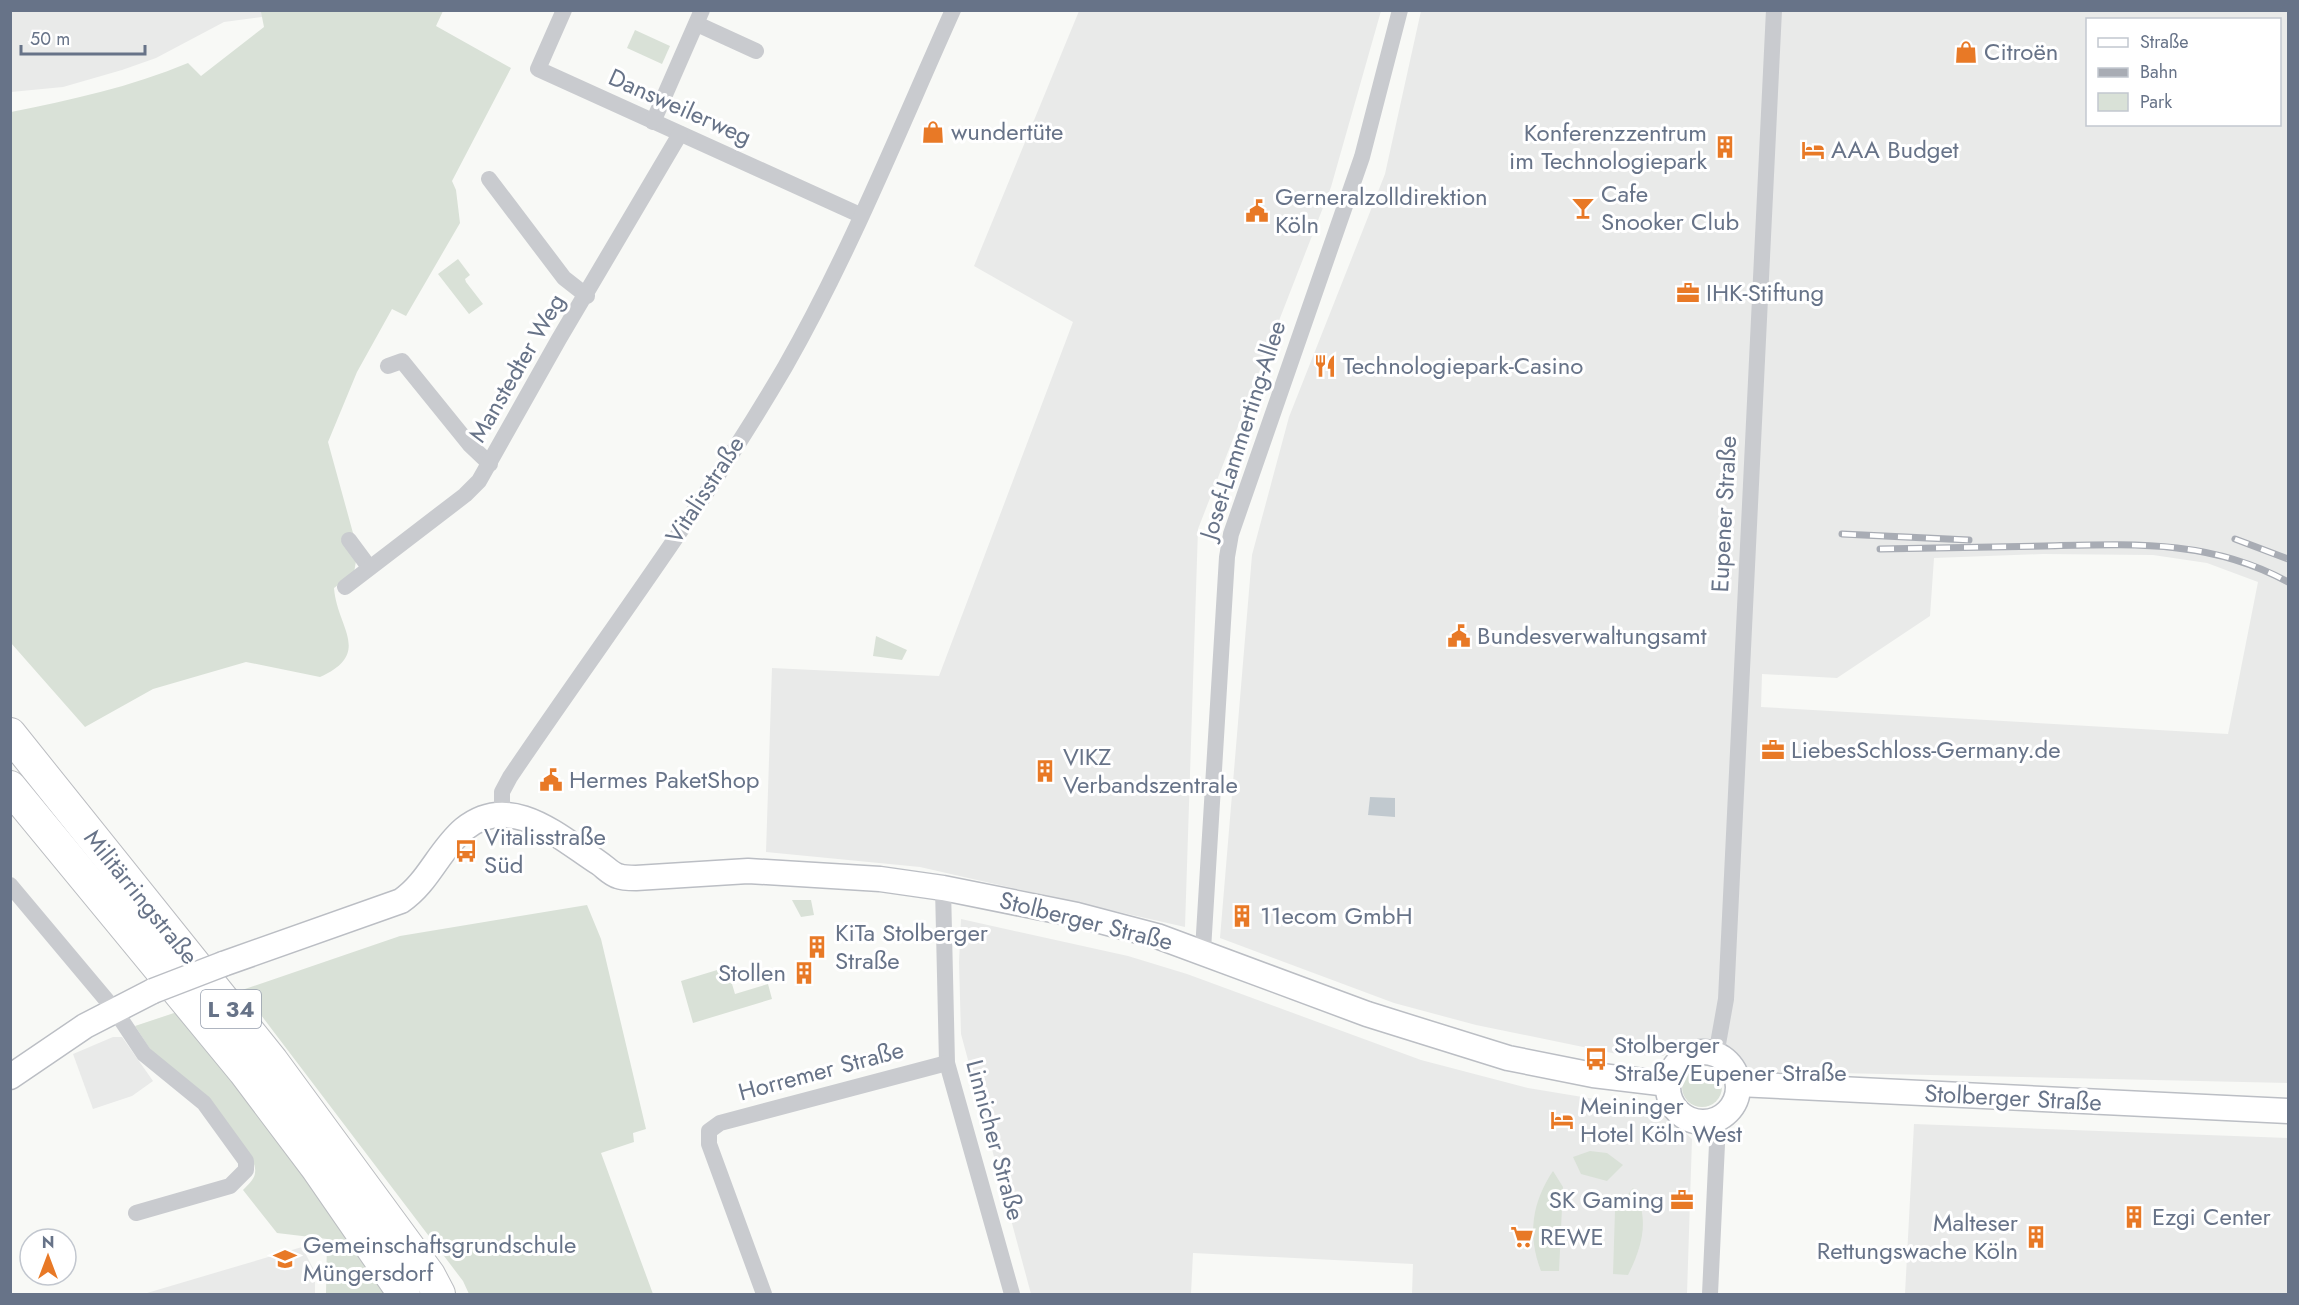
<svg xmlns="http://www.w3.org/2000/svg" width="2299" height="1305" font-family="Jost,sans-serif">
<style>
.built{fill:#e9eae9;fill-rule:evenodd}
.green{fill:#d9e1d7}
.water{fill:#c1c9cf}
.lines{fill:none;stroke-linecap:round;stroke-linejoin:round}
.secondary-casing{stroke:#bbbec4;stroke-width:27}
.highway-casing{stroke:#bbbdc1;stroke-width:34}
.street{stroke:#c9cbcf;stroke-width:16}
.secondary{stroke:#fff;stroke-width:24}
.highway{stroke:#fff;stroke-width:32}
.rail-casing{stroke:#a8acb4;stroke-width:7}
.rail{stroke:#fff;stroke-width:4.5;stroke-dasharray:14;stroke-linecap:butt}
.secondary-bridge-casing{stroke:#bbbec4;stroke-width:27;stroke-linecap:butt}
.secondary-bridge{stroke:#fff;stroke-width:24}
.labels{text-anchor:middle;stroke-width:6;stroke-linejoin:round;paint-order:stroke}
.shield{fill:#fff;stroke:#959dac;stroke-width:1.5}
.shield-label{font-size:22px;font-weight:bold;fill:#677388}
.poi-label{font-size:24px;fill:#677388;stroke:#fff;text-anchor:start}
.street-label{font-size:24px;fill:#677388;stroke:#fff}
</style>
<rect width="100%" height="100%" fill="#f8f9f6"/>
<!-- built -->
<g class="built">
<polygon points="10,11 270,11 262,17 224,22 156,58 122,70 63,87 11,92"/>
<polygon points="1079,11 1381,11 1331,187 1198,529 1185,927 920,867 766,852 772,668 939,676 1073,322 974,266"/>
<path d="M1421,11H2288V1083L1747,1071L1712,1042L1687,1039L1663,1056L1617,1054L1476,1025L1394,1003L1220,938L1252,555L1289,417L1385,174ZM2088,20H2280V124H2088ZM2043,554L2153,555L2207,563L2258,582L2228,734L1761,707L1762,674L1837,678L1930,616L1934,558Z"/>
<polygon points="961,919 1128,956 1187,974 1421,1060 1528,1088 1661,1110 1692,1139 1687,1294 1412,1294 1413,1264 1193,1253 1191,1294 1031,1294 961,1034 959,962"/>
<polygon points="113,1037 122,1037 153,1081 132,1096 93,1109 73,1054"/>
<polygon points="1914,1124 2288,1138 2288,1294 1905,1294"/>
<polygon points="302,1247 315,1272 315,1294 127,1294 147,1293"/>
</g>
<!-- green -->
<g class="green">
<path d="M263,11H443L436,26L511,68L452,181L456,190L460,223L406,316L392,309L357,372L328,442L353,533L342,541L356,561L354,573L334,588C337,628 373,653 320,677L246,662L153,689L85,727L11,643V112C70,100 131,87 188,63L201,76L264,27L261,12Z"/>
<polygon points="635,30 670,46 662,64 627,48"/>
<polygon points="458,259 470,275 465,279 466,282 483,304 469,314 438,274"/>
<polygon points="876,636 907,650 902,660 873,656"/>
<polygon points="792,900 811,900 814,915 801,917"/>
<polygon points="587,905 601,939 646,1129 633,1133 634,1142 601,1153 653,1294 469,1294 463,1281 242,990 400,936"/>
<polygon points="727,967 735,994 768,984 772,999 693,1023 681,981"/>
<path d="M180,1011L266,1120L389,1294H326L327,1239L277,1233L243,1190C254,1179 259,1174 252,1159L150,1049L135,1026Z"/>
<circle cx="1702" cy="1087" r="20"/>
<polygon points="1590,1151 1607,1153 1623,1165 1607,1181 1581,1174 1573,1157"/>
<path d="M1553,1171L1563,1187L1559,1271H1541C1527,1235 1532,1202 1553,1171Z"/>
<path d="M1633,1188C1650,1218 1643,1245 1628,1275L1613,1274L1615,1211Z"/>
</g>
<!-- water -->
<polygon class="water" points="1370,797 1395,798 1395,817 1368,815"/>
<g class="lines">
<!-- secondary casing -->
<g class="secondary-casing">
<g id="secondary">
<path d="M223,964L401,901C428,883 439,850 464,829C511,791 560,838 599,863C605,867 611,874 618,876C623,878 631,878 636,878L748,871L880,879L943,888L1077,915L1157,936L1367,1014L1508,1058L1593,1075L1668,1084"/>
<circle cx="1703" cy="1087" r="35"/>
<polyline points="10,1077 85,1026 153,991"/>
<polyline points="1738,1084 2288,1111"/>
</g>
</g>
<!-- highway casing -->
<g class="highway-casing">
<g id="highway">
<polyline points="10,734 272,1061 429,1275 439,1294"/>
<polyline points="10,787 244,1071 317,1168 404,1294"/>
</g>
</g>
<!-- street -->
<g class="street">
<polyline points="564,10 538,69 860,215"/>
<polyline points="697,24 756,51"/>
<polyline points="653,122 702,10"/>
<polyline points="489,179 564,278 587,296"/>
<polyline points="388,366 402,361 470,445 490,464"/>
<polyline points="349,540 369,567"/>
<polyline points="345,587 465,495 479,481 559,339 680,134"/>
<path d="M502,814V792L510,777C602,641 702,509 785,367C850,253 899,130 953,10"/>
<polyline points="10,885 114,1009 144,1054 204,1103 246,1161 246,1170 230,1186 136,1213"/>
<polyline points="943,888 947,1063 1012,1294"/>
<polyline points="1203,950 1227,557 1231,534 1362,157 1400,10"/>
<polyline points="1716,1055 1726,999 1774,10"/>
<polyline points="764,1294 709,1144 709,1131 720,1123 947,1063"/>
<polyline points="1710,1294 1717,1144 1714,1119"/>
</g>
<!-- secondary -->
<use href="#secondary" class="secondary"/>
<!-- highway -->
<use href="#highway" class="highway"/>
<!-- rail casing -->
<g class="rail-casing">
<g id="rail">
<polyline points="1842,534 1969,540"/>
<polyline points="2235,539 2288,559"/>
<path d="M1880,549C1935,548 1990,547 2044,546C2131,544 2210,539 2288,582"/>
</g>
</g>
<!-- rail -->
<use href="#rail" class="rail"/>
<!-- secondary-bridge casing -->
<g class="secondary-bridge-casing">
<polyline id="secondary-bridge" points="153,991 223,964"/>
</g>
<!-- secondary-bridge -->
<use href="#secondary-bridge" class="secondary-bridge"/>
</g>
<!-- icons -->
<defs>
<g id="shop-bare" transform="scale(1.8)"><path d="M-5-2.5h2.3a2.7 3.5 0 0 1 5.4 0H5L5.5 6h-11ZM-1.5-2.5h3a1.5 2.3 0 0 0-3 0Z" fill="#e87926" stroke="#fff" stroke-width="2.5" paint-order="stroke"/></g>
<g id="building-bare" transform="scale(1.8)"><path d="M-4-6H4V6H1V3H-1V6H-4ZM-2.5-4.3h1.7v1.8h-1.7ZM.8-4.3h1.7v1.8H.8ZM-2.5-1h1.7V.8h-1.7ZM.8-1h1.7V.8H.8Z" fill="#e87926" stroke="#fff" stroke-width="2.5" paint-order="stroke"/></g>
<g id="hotel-bare" transform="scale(1.8)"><path d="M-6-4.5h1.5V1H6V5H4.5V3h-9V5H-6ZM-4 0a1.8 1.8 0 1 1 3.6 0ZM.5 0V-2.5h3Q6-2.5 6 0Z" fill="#e87926" stroke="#fff" stroke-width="2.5" paint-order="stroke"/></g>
<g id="bar-bare" transform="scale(1.8)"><path d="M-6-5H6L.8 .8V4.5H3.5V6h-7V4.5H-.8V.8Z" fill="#e87926" stroke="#fff" stroke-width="2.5" paint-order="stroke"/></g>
<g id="civic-bare" transform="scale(1.8)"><path d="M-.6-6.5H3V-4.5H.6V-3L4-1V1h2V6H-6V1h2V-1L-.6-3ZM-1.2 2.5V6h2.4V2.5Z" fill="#e87926" stroke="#fff" stroke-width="2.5" paint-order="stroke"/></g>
<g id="office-bare" transform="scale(1.8)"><path d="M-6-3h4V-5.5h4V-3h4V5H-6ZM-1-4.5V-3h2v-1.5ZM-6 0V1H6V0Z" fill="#e87926" stroke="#fff" stroke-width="2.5" paint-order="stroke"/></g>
<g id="restaurant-bare" transform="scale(1.8)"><path d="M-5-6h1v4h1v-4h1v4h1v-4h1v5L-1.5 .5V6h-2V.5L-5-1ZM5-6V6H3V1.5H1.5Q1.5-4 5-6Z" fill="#e87926" stroke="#fff" stroke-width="2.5" paint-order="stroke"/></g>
<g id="bus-bare" transform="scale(1.8)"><path d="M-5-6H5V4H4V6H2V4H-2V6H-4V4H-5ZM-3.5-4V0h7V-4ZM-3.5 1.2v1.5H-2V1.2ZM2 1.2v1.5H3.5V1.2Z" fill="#e87926" stroke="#fff" stroke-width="2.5" paint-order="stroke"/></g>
<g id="supermarket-bare" transform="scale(1.8)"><path d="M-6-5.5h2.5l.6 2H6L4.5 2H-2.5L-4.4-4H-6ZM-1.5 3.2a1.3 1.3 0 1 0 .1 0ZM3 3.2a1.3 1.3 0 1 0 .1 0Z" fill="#e87926" stroke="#fff" stroke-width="2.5" paint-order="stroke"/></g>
<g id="school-bare" transform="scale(1.8)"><path d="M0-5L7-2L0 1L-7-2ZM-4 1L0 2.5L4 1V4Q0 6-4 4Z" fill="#e87926" stroke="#fff" stroke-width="2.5" paint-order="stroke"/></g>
</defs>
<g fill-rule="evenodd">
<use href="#shop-bare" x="1966" y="52"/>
<use href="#shop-bare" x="933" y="132"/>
<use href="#building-bare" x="1725" y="147"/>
<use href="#hotel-bare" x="1813" y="150"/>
<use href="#bar-bare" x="1583" y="208"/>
<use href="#civic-bare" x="1257" y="211"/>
<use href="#office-bare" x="1688" y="293"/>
<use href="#restaurant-bare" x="1325" y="366"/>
<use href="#civic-bare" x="1459" y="636"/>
<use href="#office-bare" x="1773" y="750"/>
<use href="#building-bare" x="1045" y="771"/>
<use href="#civic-bare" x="551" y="780"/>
<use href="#bus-bare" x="466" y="851"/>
<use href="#building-bare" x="1242" y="916"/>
<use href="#building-bare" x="817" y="947"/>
<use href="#building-bare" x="804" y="973"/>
<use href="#bus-bare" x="1596" y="1059"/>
<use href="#hotel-bare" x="1562" y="1120"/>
<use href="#office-bare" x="1682" y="1200"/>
<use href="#building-bare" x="2134" y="1217"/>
<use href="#supermarket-bare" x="1522" y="1237"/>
<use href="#building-bare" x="2036" y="1237"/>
<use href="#school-bare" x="285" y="1259"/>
</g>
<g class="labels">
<!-- shield labels -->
<rect class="shield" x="201" y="990" width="60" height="38" rx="4.5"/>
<g class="shield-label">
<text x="231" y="1017">L 34</text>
</g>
<!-- poi labels -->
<g class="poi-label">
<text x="1984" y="60">Citroën</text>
<text x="951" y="140">wundertüte</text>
<text x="1707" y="141" text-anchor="end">Konferenzzentrum<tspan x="1707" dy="28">im Technologiepark</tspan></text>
<text x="1831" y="158">AAA Budget</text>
<text x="1601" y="202">Cafe<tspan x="1601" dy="28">Snooker Club</tspan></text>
<text x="1275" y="205">Gerneralzolldirektion<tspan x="1275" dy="28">Köln</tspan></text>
<text x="1706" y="301">IHK-Stiftung</text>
<text x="1343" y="374">Technologiepark-Casino</text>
<text x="1477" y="644">Bundesverwaltungsamt</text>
<text x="1791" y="758">LiebesSchloss-Germany.de</text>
<text x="1063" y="765">VIKZ<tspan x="1063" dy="28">Verbandszentrale</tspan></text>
<text x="569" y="788">Hermes PaketShop</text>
<text x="484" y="845">Vitalisstraße<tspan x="484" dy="28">Süd</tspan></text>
<text x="1260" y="924">11ecom GmbH</text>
<text x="835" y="941">KiTa Stolberger<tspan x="835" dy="28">Straße</tspan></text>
<text x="786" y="981" text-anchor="end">Stollen</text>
<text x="1614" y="1053">Stolberger<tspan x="1614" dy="28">Straße/Eupener Straße</tspan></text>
<text x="1580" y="1114">Meininger<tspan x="1580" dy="28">Hotel Köln West</tspan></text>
<text x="1664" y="1208" text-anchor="end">SK Gaming</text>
<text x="2152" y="1225">Ezgi Center</text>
<text x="2018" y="1231" text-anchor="end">Malteser<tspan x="2018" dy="28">Rettungswache Köln</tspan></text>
<text x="1540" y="1245">REWE</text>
<text x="303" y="1253">Gemeinschaftsgrundschule<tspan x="303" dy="28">Müngersdorf</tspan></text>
</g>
<!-- street labels -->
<g class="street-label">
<text transform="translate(680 107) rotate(24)" y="8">Dansweilerweg</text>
<text transform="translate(517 368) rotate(-60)" y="8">Manstedter Weg</text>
<text transform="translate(1243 430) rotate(-72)" y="8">Josef-Lammerting-Allee</text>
<text transform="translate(705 490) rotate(-57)" y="8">Vitalisstraße</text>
<text transform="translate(1724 514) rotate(-87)" y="8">Eupener Straße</text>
<text transform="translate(141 897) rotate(51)" y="8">Militärringstraße</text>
<text transform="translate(1086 921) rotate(14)" y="8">Stolberger Straße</text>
<text transform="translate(821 1071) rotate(-15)" y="8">Horremer Straße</text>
<text transform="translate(2013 1098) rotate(3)" y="8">Stolberger Straße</text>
<text transform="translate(995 1140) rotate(75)" y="8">Linnicher Straße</text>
</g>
</g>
<!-- border -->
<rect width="2299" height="1305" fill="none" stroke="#677388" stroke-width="24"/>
<!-- legend -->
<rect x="2086" y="18" width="195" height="108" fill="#ffffff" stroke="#c2c7cf" stroke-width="1.5"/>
<rect x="2098" y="38" width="30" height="9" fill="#ffffff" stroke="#c2c7cf" stroke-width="1.5"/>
<text x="2140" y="48" font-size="18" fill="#677388">Straße</text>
<rect x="2098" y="68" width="30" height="9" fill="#a8acb4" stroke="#c2c7cf" stroke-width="1.5"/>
<text x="2140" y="78" font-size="18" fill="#677388">Bahn</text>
<rect x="2098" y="93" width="30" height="18" fill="#d9e1d7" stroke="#c2c7cf" stroke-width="1.5"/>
<text x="2140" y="108" font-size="18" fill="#677388">Park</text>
<!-- north arrow -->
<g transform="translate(48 1257)"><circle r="28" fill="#ffffff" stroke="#c2c7cf" stroke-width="1.5"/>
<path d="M0-4.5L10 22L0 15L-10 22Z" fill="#e87926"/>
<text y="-9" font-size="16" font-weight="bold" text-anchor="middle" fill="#677388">N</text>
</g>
<!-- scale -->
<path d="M21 45v9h124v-9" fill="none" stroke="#677388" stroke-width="3"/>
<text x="30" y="45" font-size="18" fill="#677388" stroke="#ffffff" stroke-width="4.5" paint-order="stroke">50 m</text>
</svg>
